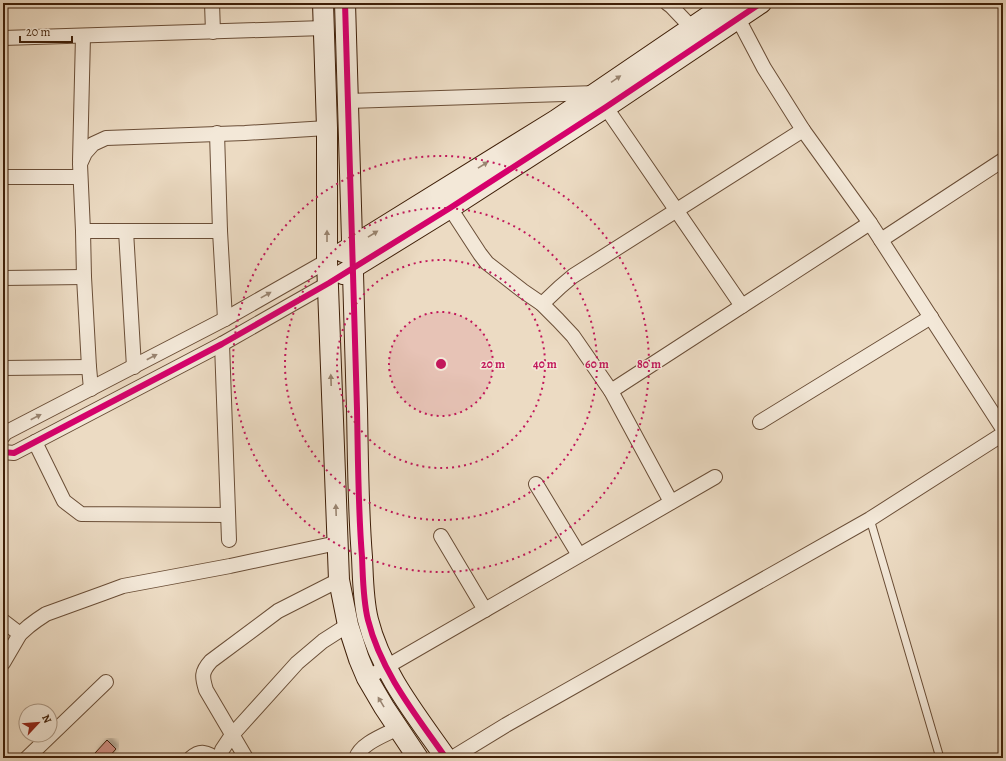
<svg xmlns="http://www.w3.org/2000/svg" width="1006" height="761" font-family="Alegreya,serif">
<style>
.building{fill:#d09084;stroke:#3f1f08;filter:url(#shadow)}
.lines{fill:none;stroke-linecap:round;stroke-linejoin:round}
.lane-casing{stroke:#6a4e37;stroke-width:9}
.street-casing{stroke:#6a4e37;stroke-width:16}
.secondary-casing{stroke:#3f1f08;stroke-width:22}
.lane{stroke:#f3e8d8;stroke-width:7}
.street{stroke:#f3e8d8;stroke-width:14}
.secondary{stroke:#f3e8d8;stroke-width:20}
.cycleway-casing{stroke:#f3e8d8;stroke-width:8}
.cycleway{stroke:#d6006c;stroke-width:6}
.oneway{fill:#998470}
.ring{fill:none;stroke:#c2185b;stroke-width:2;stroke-dasharray:2 4}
.centre{fill:#c2185b;stroke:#f3e8d8;stroke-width:2}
.ring-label{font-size:12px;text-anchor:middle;font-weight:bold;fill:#c2185b;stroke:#f3e8d8;stroke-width:3;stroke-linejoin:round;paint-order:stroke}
</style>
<defs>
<filter id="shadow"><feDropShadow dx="3.5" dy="-3.5" stdDeviation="2" flood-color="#0004"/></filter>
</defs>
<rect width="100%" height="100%" fill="#ecdbc3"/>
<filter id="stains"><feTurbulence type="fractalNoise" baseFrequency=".005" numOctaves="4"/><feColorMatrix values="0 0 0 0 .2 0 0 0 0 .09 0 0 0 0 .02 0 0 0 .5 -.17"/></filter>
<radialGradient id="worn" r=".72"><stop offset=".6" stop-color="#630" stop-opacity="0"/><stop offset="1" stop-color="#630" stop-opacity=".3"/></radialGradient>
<!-- building -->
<polygon class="building" points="107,740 116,749 108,758 101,758 95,753"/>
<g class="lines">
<!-- lane casing -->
<g class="lane-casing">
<polyline id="lane" points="870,519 940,758"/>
</g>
<!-- street casing -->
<g class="street-casing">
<g id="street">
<polyline points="212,3 213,32"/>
<polyline points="667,3 671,6 692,28"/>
<polyline points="734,11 764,68 803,130 870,223 1003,429"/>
<polyline points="3,38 324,28"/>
<polyline points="348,101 596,93 742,306"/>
<polyline points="217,133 220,231 225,319"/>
<polyline points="80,161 83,36"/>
<polyline points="3,177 80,177"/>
<polyline points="450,208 480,254 487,263 523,291 542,304 558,320 573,336 611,391 671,502"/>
<polyline points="83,231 220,231"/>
<polyline points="126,231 134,367"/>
<polyline points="881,240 1003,160"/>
<polyline points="3,278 84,277"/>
<polyline points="542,304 560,287 573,276 803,130"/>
<polyline points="222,344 229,540"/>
<polyline points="3,368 89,367"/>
<polyline points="91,389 89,367 84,277 83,231 80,164 85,153 93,144 106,138 245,133 327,128"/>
<polyline points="611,391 870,223"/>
<polyline points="760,422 931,317"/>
<polyline points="3,436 5,433 225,319 327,261"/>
<polyline points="35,442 64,501 81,514 228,515"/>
<polyline points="3,452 14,453 35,442 222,344 329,283"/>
<polyline points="536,484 579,555"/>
<polyline points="441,536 485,610"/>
<polyline points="3,621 20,634"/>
<polyline points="3,663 20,634 29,626 37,620 46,614 104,593 123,586 230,566 337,543"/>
<polyline points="367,678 715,477"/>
<polyline points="27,758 106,682"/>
<path d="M191,758C201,749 206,753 216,758"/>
<polyline points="221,758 222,750 232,735 297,663 323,641 348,625"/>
<path d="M246,758L206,690C202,677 201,672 211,661L278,611L339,580"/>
<path d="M356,758C361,743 385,735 398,728"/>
<polyline points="452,758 506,725 870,519 1003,434"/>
</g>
</g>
<!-- secondary casing -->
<g class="secondary-casing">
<g id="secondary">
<polyline points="323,3 327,128 327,261 339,580 348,625 359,659 367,678 384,707 418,758"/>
<path d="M345,3C349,138 353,274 357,409C358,458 358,508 362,557C363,578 363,600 368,620C381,672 416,715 446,758"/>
<polyline points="343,252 556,120 728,3"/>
<polyline points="343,274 450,208 606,107 761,3"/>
</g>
</g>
<!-- lane -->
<use href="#lane" class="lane"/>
<!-- street -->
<use href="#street" class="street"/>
<!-- secondary -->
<use href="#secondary" class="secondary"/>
<!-- cycleway casing -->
<g class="cycleway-casing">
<g id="cycleway">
<path d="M345,3C349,138 353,274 357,409C358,458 358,508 362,557C363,578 363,600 368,620C381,672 416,715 446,758"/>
<polyline points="3,452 14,453 35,442 222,344 329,283 450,208 606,107 761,3"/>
</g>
</g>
<!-- cycleway -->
<use href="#cycleway" class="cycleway"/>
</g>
<!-- one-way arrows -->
<defs><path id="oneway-solid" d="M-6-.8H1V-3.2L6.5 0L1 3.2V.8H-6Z"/></defs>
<g class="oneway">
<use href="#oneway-solid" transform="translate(616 79) rotate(-34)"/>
<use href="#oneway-solid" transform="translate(483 165) rotate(-32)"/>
<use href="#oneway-solid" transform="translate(373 234) rotate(-32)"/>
<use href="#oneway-solid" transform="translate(327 236) rotate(-90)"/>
<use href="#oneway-solid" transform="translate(266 295) rotate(-29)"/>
<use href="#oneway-solid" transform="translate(152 357) rotate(-28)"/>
<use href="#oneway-solid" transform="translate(331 380) rotate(-92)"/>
<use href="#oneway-solid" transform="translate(36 417) rotate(-27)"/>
<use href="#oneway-solid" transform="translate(336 510) rotate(-92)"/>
<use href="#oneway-solid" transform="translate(381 702) rotate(-121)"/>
</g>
<!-- distance rings -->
<circle cx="441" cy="364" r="52" fill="#c2185b" fill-opacity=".12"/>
<g class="ring">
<circle cx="441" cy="364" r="52"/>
<circle cx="441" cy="364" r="104"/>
<circle cx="441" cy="364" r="156"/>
<circle cx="441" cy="364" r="208"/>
</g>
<circle cx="441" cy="364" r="6" class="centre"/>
<g class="ring-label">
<text x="493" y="368">20 m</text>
<text x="545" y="368">40 m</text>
<text x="597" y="368">60 m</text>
<text x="649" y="368">80 m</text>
</g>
<!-- margin -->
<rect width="1006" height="761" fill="none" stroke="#ecdbc3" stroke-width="16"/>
<rect x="4" y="4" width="998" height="753" fill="none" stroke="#3f1f08" stroke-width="2"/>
<rect x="8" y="8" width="990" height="745" fill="none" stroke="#3f1f08"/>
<!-- north arrow -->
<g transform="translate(38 723) rotate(64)"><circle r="19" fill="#f3e8d8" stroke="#ab9885"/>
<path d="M0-3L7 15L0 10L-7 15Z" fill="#8f2418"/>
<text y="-6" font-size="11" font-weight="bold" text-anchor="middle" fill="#3f1f08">N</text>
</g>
<!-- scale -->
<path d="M20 36v6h52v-6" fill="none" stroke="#3f1f08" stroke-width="2"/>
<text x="26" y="36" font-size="12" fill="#3f1f08" stroke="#f3e8d8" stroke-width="3" paint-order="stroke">20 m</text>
<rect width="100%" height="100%" filter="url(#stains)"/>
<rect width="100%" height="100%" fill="url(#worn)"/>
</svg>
